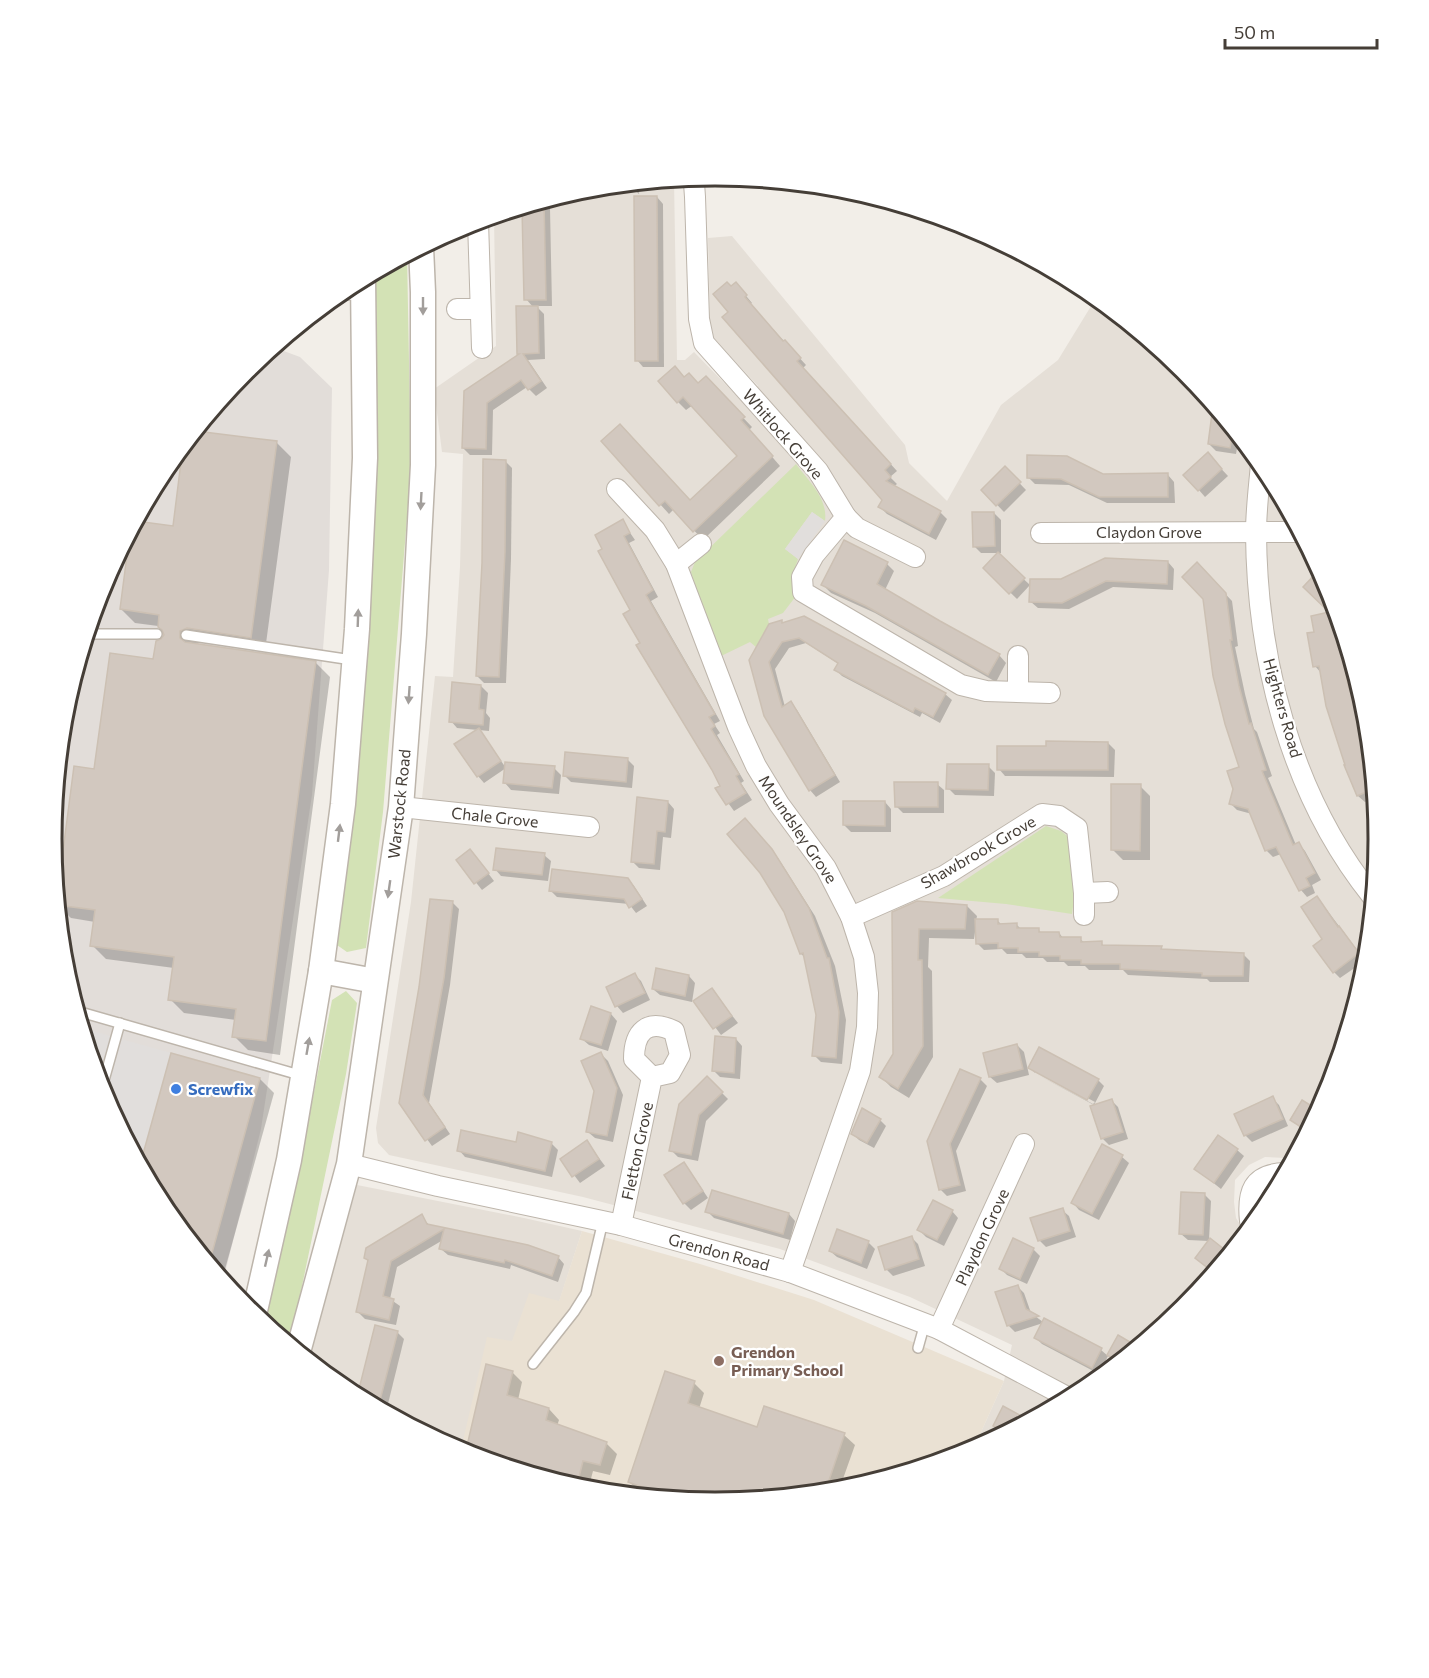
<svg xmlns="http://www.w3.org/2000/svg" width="1429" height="1678" font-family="Commissioner,sans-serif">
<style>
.residential{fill:#e5dfd7}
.industrial{fill:#e2ddd9}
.education{fill:#eae1d3}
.green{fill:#d3e2b5}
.parking{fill:#e1dedc}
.shadow{fill:#0003}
.building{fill:#d2c8bf;stroke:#ccc0b3;stroke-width:1.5}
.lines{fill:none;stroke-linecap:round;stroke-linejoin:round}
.service-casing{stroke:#bdb5ab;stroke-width:12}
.minor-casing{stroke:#bdb5ab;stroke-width:22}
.tertiary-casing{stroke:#bdb5ab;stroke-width:27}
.service{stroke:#fff;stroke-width:9}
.minor{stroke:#fff;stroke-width:20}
.tertiary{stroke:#fff;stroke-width:24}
.oneway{fill:#a29e9b}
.shop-dot{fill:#3f7fe0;stroke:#fff;stroke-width:2}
.education-dot{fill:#8d6e63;stroke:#fff;stroke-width:2}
.labels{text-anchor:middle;stroke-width:4.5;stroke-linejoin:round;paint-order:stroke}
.street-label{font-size:16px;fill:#453e37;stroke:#fff}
.shop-label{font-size:16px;font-weight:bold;fill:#366cbe;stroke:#fff;text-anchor:start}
.education-label{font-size:16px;font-weight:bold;fill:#785e54;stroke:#fff;text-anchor:start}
.rim{fill:none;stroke:#453e37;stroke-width:3}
</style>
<rect width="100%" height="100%" fill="#f2eee8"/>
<!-- residential -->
<g class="residential">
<polygon points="674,179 677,360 685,360 694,352 741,400 758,386 714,339 710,321 708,238 732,236 905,445 909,463 947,501 1001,405 1058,360 1096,298 1184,370 1266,471 1328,585 1365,710 1378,839 1365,969 1327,1093 1291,1161 1285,1158 1265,1157 1249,1165 1235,1180 1234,1202 1236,1218 1245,1233 1183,1308 1083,1391 973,1450 1004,1381 1012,1345 910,1297 780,1249 583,1197 389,1155 378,1143 376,1128 411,902 435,676 453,677 460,567 463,454 442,452 434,389 496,346 494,216 585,188"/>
<polygon points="357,1185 524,1218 582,1231 559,1302 512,1341 462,1445 467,1454 346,1390 309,1360"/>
</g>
<!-- industrial -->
<polygon class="industrial" points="273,347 300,357 332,388 329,570 312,795 261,1129 223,1281 163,1207 101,1093 64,968 51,839 65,704 102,585 163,470 246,370"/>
<!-- education -->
<polygon class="education" points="582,1231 700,1264 814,1300 1004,1381 973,1450 844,1490 714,1502 585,1490 467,1454 462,1445 487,1337 512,1341 529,1293 559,1301"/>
<!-- green -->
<g class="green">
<path d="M407,254L411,469L383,812L366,948L347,952L337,945C356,723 385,494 375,272Z"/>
<path d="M796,464C809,482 828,498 825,521L812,512L785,549L798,559C793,573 791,581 796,596L783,613L768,619L769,624L756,647L750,642L719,657L691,572L695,562Z"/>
<polygon points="1046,826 1061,831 1071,839 1075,891 1072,914 1006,904 938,898"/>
<polygon points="346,991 357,1003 346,1074 290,1344 264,1324 299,1169 332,1000"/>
</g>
<!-- parking -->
<g class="parking">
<polygon points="812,512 825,521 798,559 785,549"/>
<polygon points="82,1028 171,1053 140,1165 101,1093"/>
</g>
<!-- shadow -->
<g class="shadow">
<polygon points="640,183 639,194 626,184"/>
<polygon points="657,197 663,204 664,367 643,367 637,360"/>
<polygon points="544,201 550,208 552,306 536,306 544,314 545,359 528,360 547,388 536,396 527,387 493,410 492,455 470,455 463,448 465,392 520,355 533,307 526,299 523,207"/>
<polygon points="731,288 742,291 752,303 750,304 806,365 803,368 897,471 890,477 897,484 893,487 940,512 947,519 936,540 887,514 880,507 883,500 730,312"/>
<polygon points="685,378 698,385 705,378 752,427 749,430 780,466 703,540 674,509 669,514 603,441 690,502 739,456 693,405 686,410 678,402"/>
<polygon points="1215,408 1239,437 1236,454 1216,451 1209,444"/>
<polygon points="194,432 277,443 291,457 265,651 201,642 195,645 316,663 330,677 280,1055 248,1050 234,1036 236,1020 184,1013 170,999 174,968 106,959 92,945 95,922 71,918 57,905 96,770 155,660 165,635 158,626 135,623 121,609 132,528 135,522 174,527 185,443"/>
<polygon points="505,461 512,468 511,559 506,683 484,683 477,676"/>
<polygon points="1214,461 1228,476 1205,497 1199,490"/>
<polygon points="1005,468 1026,490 1004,512 983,490"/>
<polygon points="1168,475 1174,482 1175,503 1107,503 1069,485 1035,484 1029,478"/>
<polygon points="994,513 1001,520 1001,553 981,553 974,546"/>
<polygon points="622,521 635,540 629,543 658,597 651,601 720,721 714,724 720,733 717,735 744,781 741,783 752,800 734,811 718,789 722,786 642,643 632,610 604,549"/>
<polygon points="998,555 1030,585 1017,599 985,568"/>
<polygon points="1168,562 1174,569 1173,590 1113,587 1069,609 1038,608 1031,602 1062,581"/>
<polygon points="887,564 894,571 885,590 999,655 1006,663 996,682 875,613 831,593 823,585"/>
<polygon points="1197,564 1232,601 1238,646 1235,647 1245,694 1254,729 1257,732 1272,776 1268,778 1296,845 1299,844 1305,851 1321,880 1312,885 1315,893 1307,897 1301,890 1281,854 1273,857 1266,850 1252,814 1237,810 1230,803 1241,768"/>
<polygon points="1320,571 1328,585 1344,641 1354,693 1367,732 1370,755 1367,756 1371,763 1374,798 1365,802 1358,796 1346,766 1322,674 1315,666 1315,633 1332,614 1305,587"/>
<polygon points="782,622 945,694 952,700 940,723 922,713 920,717 842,676 836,670 839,664 806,643 789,648 775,669 785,707 791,703 797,710 840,782 816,797 810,790 765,715 751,660"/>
<polygon points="481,686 488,693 486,713 490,718 489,731 479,730 506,768 554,768 561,775 559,794 511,790 505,783 506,768 484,783 478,776 478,730 457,728 451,721"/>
<polygon points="1108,743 1115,750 1114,777 1005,776 999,769 1048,747"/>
<polygon points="628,760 634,766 632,788 571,782 564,775"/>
<polygon points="988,766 995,773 994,796 955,795 948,788"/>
<polygon points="937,784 944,790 944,813 903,813 896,806"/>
<polygon points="1140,786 1150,796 1150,860 1123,860 1113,850"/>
<polygon points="668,802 674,809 671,838 663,837 660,870 639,868 632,861"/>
<polygon points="885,802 891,809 891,832 851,832 844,825"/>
<polygon points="752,827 778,858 815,916 835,966 846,1020 842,1064 821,1062 814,1055 817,1015 806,958 801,954"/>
<polygon points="544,855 551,861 548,881 501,876 495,869"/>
<polygon points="476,857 494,881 482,890 458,860"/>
<polygon points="628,879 634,886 647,906 636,913 629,904 557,897 551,891"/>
<polygon points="1317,897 1364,959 1366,958 1363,976 1356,967 1340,978 1334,972 1324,939"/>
<polygon points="452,902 459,909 450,985 429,1103 450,1134 432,1146 401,1103"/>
<polygon points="967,906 977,916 976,921 997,920 1002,925 1017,925 1021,929 1038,929 1042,934 1059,933 1064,939 1080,939 1085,943 1101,943 1105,947 1161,948 1164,950 1243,954 1250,961 1249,982 1210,982 1207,979 1128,975 1123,970 1089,970 1085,966 1068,966 1064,962 1047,962 1043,958 1026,958 1022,954 1007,954 1002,949 984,950 977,943 977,932 975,932 974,939 929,938 928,967 932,971 933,1057 909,1098 891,1087 881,1077 894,1055 894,913"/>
<polygon points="635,975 641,981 650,1000 623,1013 617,1006 608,988"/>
<polygon points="689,976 695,983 692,1002 660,995 653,989"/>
<polygon points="712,990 738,1023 721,1035 696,1001"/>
<polygon points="611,1014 617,1021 608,1051 589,1045 582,1039"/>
<polygon points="736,1039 742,1046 740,1079 720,1077 714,1071"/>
<polygon points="1017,1045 1024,1052 1029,1075 997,1083 990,1077"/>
<polygon points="601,1054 608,1061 623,1095 613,1142 595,1138 588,1132"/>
<polygon points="172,1055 260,1079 274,1093 222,1280 163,1207 141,1167"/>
<polygon points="1030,1067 1098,1080 1104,1086 1094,1105 1036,1074 1093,1104 1095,1102 1035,1070 1035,1073"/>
<polygon points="707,1078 728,1099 706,1121 698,1161 678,1157 671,1150"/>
<polygon points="980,1079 987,1086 956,1151 966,1191 947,1196 940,1189 928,1141"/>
<polygon points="1272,1098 1279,1105 1288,1126 1252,1142 1245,1135"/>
<polygon points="1112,1101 1118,1107 1128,1139 1109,1145 1102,1138"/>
<polygon points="880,1120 886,1126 874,1148 859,1140 853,1134"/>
<polygon points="587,1142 605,1166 580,1183 562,1159"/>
<polygon points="551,1143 558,1150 552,1177 465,1157 459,1150 517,1144"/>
<polygon points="1237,1150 1244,1156 1221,1189 1196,1169"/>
<polygon points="1122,1157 1129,1163 1099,1220 1079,1210 1073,1203"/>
<polygon points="684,1164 690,1171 708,1198 691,1210 684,1203"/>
<polygon points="713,1192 789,1214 795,1221 790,1240 714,1218 707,1211"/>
<polygon points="1204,1194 1211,1201 1209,1240 1228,1254 1213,1272 1197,1258 1209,1241 1188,1240 1181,1234"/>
<polygon points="1062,1210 1069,1216 1076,1237 1046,1247 1039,1240"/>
<polygon points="952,1211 958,1218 944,1246 926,1237 919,1230"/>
<polygon points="421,1216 430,1226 528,1246 558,1257 564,1264 558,1282 511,1265 510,1269 448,1255 441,1249 443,1240 397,1267 390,1299 400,1306 396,1325 365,1319 358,1312 369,1262 365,1258"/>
<polygon points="912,1238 918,1244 925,1266 893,1276 886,1269"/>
<polygon points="868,1242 875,1249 867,1269 837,1257 830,1251"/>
<polygon points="1033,1249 1040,1256 1027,1284 1007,1275 1001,1269"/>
<polygon points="1018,1287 1024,1293 1031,1313 1043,1322 1044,1320 1101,1350 1108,1356 1099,1374 1042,1344 1035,1337 1043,1323 1015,1332 1008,1325"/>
<polygon points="397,1332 404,1339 386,1412 358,1397"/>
<polygon points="512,1372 522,1382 518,1400 549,1409 559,1420 557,1426 606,1443 617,1454 610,1475 593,1471 588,1490 586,1490 487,1460 487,1458 479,1456 468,1446"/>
<polygon points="694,1383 704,1393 699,1409 758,1429 844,1435 855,1445 839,1490 714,1502 652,1496 640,1492 629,1482"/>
</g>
<!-- building -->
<g class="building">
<polygon points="634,196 657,196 658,361 635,361"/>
<polygon points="544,201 546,300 524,300 522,207"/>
<polygon points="727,282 731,286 736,282 747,295 745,297 783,341 785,340 801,358 797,361 891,464 885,470 891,477 886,481 941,511 929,534 878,507 882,500 722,317 728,312 713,294"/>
<polygon points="516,306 538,306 539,353 523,354 541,381 528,390 521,380 487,403 486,449 462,448 464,391 519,354 517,354"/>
<polygon points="675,366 684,377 689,373 698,383 706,376 745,417 741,420 773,456 693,532 665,501 659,506 601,441 620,424 690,500 737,456 683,397 677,403 658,381"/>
<polygon points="1213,406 1233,430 1230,448 1208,444"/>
<polygon points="196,431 277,441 251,638 187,628 180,631 180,638 185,642 316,661 266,1041 232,1037 236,1009 168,1000 174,957 90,946 95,910 57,905 57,897 74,766 94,769 110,653 153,659 156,641 161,639 164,635 162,630 158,627 159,615 120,609 130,532 136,521 173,526 183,446"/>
<polygon points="1208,452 1222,469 1198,491 1183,475"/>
<polygon points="1027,455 1067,456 1103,474 1168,473 1168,497 1099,497 1061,479 1027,478"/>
<polygon points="483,459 506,460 505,552 499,677 476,676 482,563"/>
<polygon points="1005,466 1021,482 996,506 981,490"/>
<polygon points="972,512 994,512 995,546 973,547"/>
<polygon points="623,519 630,533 624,536 653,590 646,595 715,714 709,717 715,726 711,729 739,774 736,776 746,793 726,805 715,788 720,786 712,770 636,645 640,643 623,614 630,610 598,551 602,549 595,535"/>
<polygon points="844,540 888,562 877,584 940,621 1000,654 988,675 866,606 821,585"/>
<polygon points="998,552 1025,578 1009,594 983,568"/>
<polygon points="1105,558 1168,561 1167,584 1106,581 1062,603 1029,602 1030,579 1061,579"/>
<polygon points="1197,562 1226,593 1232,640 1230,640 1239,686 1249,724 1251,723 1266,770 1262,771 1293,845 1299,842 1315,873 1306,878 1310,886 1299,891 1276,847 1265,851 1248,809 1229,804 1233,789 1227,771 1239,767 1225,724 1213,676 1203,599 1182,577"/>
<polygon points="1319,570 1328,585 1338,621 1335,618 1348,685 1369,745 1369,747 1362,749 1371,771 1373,789 1357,796 1344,765 1345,765 1326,706 1319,666 1313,667 1307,633 1314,632 1311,616 1329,612 1303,587"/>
<polygon points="804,616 946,693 933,717 915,708 913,712 834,670 838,663 799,638 782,642 769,662 782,707 791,701 835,775 809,791 764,716 749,660 769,624 782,620 782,623"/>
<polygon points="452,682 481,685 479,709 484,710 483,725 449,722"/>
<polygon points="479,728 501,761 477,777 454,744"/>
<polygon points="1046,741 1108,742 1108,770 997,770 997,746 1046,746"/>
<polygon points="565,752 628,758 626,782 563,776"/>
<polygon points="505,762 555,766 552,788 503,783"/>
<polygon points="947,764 989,764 988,790 946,789"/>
<polygon points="894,782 938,782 938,807 895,807"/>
<polygon points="1111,784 1141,784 1140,851 1111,850"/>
<polygon points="637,797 668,801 665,832 657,831 654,864 631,862"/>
<polygon points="843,801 885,801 885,826 843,825"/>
<polygon points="745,818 772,849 809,908 827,958 829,958 839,1012 836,1058 812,1056 816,1015 803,953 800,954 784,912 760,873 727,834"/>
<polygon points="496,848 545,853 542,875 493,870"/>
<polygon points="470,849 489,873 474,884 456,860"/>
<polygon points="552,869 628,878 642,899 629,908 624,899 549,891"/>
<polygon points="1317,896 1338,927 1339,926 1359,953 1333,973 1313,946 1322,939 1301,907"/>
<polygon points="430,899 453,901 444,978 423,1095 445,1127 425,1141 399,1103 419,987"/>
<polygon points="917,901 967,905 965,929 919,929 918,960 922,960 923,1046 898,1089 879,1077 893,1054 892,912"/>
<polygon points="975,919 998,919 998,924 1017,923 1017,928 1039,928 1039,932 1059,932 1060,937 1081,937 1081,942 1102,941 1102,945 1162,946 1161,949 1244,953 1243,976 1202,976 1202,973 1120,969 1120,964 1081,964 1081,960 1060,960 1060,956 1039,956 1039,952 1018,952 1018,948 998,948 998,943 976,944"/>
<polygon points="656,968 689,975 685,996 652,989"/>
<polygon points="635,973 645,993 615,1007 606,987"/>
<polygon points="712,988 732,1016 713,1029 693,1001"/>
<polygon points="591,1006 611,1013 601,1045 580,1039"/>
<polygon points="715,1036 736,1038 734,1073 712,1071"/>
<polygon points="1017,1044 1023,1069 989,1077 983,1053"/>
<polygon points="1039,1047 1099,1079 1087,1100 1028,1068"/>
<polygon points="601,1052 617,1088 607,1136 586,1132 594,1091 581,1061"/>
<polygon points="171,1053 260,1078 209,1264 163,1207 140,1165"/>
<polygon points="960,1069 981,1078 950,1144 960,1185 939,1190 927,1141"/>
<polygon points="707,1076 723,1092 699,1115 691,1155 669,1151 679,1104"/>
<polygon points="1273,1096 1283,1119 1244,1136 1234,1114"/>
<polygon points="1112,1099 1123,1132 1101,1139 1090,1106"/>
<polygon points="1302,1100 1318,1110 1307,1131 1290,1120"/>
<polygon points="862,1108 881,1119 867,1143 851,1134"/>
<polygon points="461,1130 516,1142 518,1132 552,1142 545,1171 457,1151"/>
<polygon points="1218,1135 1238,1149 1214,1183 1194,1169"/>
<polygon points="587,1140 599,1159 572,1177 560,1159"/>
<polygon points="1102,1144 1123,1155 1092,1214 1071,1203"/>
<polygon points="684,1162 703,1191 683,1204 664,1175"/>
<polygon points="712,1190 789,1213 783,1234 705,1212"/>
<polygon points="1181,1192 1205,1193 1203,1235 1179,1234"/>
<polygon points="933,1200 953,1210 937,1240 917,1230"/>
<polygon points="1063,1208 1070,1231 1038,1241 1030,1218"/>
<polygon points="422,1214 427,1224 528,1245 559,1256 552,1276 505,1260 504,1263 439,1249 444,1229 391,1261 383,1296 394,1299 389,1320 356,1312 368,1260 364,1258 366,1248"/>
<polygon points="837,1229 869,1241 861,1263 829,1251"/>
<polygon points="912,1236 919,1259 885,1270 878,1247"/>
<polygon points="1013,1238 1034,1248 1020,1279 999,1269"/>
<polygon points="1210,1238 1229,1253 1213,1272 1195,1258"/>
<polygon points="1018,1285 1026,1309 1039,1316 1007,1326 995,1292"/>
<polygon points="1044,1318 1102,1348 1092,1368 1034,1338"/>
<polygon points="375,1325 398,1331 378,1408 357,1397"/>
<polygon points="1118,1335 1137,1346 1118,1362 1107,1355"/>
<polygon points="486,1364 513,1371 507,1395 549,1408 546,1420 607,1442 600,1465 583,1461 578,1481 538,1470 538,1475 485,1459 487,1451 467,1446"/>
<polygon points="665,1371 695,1381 688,1403 757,1427 764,1406 845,1433 825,1492 714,1502 676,1499 628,1482"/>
<polygon points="1003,1406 1029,1420 1005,1432 993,1426"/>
</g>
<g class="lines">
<!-- service casing -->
<g class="service-casing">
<g id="service">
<polyline points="87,634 157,634"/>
<polyline points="186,635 352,660"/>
<polyline points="61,738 69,691"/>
<polyline points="77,1011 303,1076"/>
<polyline points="101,1091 120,1023"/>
<polyline points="918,1348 925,1323"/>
<polyline points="533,1364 574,1312 586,1293 603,1221"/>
</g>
</g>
<!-- minor casing -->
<g class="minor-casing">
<g id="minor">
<polyline points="691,178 694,183 695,197 699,319 704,343 818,471 846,517 814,555 802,577 803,592 961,685 986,691 1050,693"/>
<polyline points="478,221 482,348"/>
<polyline points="342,290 364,289"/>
<polyline points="457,309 480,309"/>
<path d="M1261,464C1259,487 1256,510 1256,533C1257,660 1291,795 1372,896"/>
<polyline points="617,489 655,530 676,564 738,727 756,766 779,804 826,868 851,917 864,957 868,993 867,1027 860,1071 790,1272"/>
<polyline points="846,517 857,528 915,557"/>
<polyline points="1041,533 1299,532"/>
<polyline points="676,564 701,544"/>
<polyline points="1018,656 1018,692"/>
<polyline points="401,807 589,827"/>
<polyline points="1084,893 1108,892"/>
<polyline points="851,917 944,876 1042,814 1059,816 1077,828 1084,893 1084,915"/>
<polyline points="349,1164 438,1186 621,1225 790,1272 939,1329 1069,1398"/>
<path d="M1253,1223L1250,1221C1247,1193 1252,1174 1285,1173"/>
<path d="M621,1225L652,1077L634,1059C634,1032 647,1018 674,1031L680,1055L670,1073L652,1077"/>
<polyline points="939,1329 1024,1144"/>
</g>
</g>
<!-- tertiary casing -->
<g class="tertiary-casing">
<g id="tertiary">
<polyline points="321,971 375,981"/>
<polyline points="254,1315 289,1160 321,971 343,804 357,629 365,458 363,278"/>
<polyline points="298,1352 349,1164 401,807 414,634 423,465 423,292 421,247"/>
</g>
</g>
<!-- service -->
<use href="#service" class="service"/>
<!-- minor -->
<use href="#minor" class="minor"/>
<!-- tertiary -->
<use href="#tertiary" class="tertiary"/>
</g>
<!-- one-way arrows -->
<defs><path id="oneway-solid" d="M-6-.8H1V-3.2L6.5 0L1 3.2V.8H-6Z" transform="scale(1.5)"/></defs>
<g class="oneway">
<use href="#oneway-solid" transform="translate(423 306) rotate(90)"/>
<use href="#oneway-solid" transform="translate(421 501) rotate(93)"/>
<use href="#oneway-solid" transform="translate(358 618) rotate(-88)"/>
<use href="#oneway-solid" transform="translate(409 695) rotate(94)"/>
<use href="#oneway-solid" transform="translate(339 833) rotate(-83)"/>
<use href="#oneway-solid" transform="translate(389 889) rotate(98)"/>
<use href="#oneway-solid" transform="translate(308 1046) rotate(-80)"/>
<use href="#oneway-solid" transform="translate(267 1258) rotate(-77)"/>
</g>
<!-- markers -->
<circle class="shop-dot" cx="176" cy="1089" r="6"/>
<circle class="education-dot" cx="719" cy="1361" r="6"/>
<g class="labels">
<!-- street labels -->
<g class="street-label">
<text transform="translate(783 434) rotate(49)" y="6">Whitlock Grove</text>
<text x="1149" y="538">Claydon Grove</text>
<text transform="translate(1283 708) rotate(74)" y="6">Highters Road</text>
<text transform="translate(399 804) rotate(-84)" y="6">Warstock Road</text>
<text transform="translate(495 817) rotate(6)" y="6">Chale Grove</text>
<text transform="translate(798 829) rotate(56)" y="6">Moundsley Grove</text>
<text transform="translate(978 852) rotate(-30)" y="6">Shawbrook Grove</text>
<text transform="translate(637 1151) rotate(-78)" y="6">Fletton Grove</text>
<text transform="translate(982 1237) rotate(-65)" y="6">Playdon Grove</text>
<text transform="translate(719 1252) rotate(15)" y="6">Grendon Road</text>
</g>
<!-- shop labels -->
<g class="shop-label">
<text x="188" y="1095">Screwfix</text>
</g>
<!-- education labels -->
<g class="education-label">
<text x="731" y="1358">Grendon<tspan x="731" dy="18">Primary School</tspan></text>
</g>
</g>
<!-- crop -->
<path d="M0 0H1429V1678H0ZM62 839a653 653 0 1 1 1306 0a653 653 0 1 1-1306 0Z" fill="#fff" fill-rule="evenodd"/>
<path class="rim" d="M62 839a653 653 0 1 1 1306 0a653 653 0 1 1-1306 0Z"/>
<!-- scale -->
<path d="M1225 39v9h152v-9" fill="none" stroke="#453e37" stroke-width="3"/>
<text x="1234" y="39" font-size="18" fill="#453e37" stroke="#ffffff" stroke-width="4.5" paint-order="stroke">50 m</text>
</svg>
